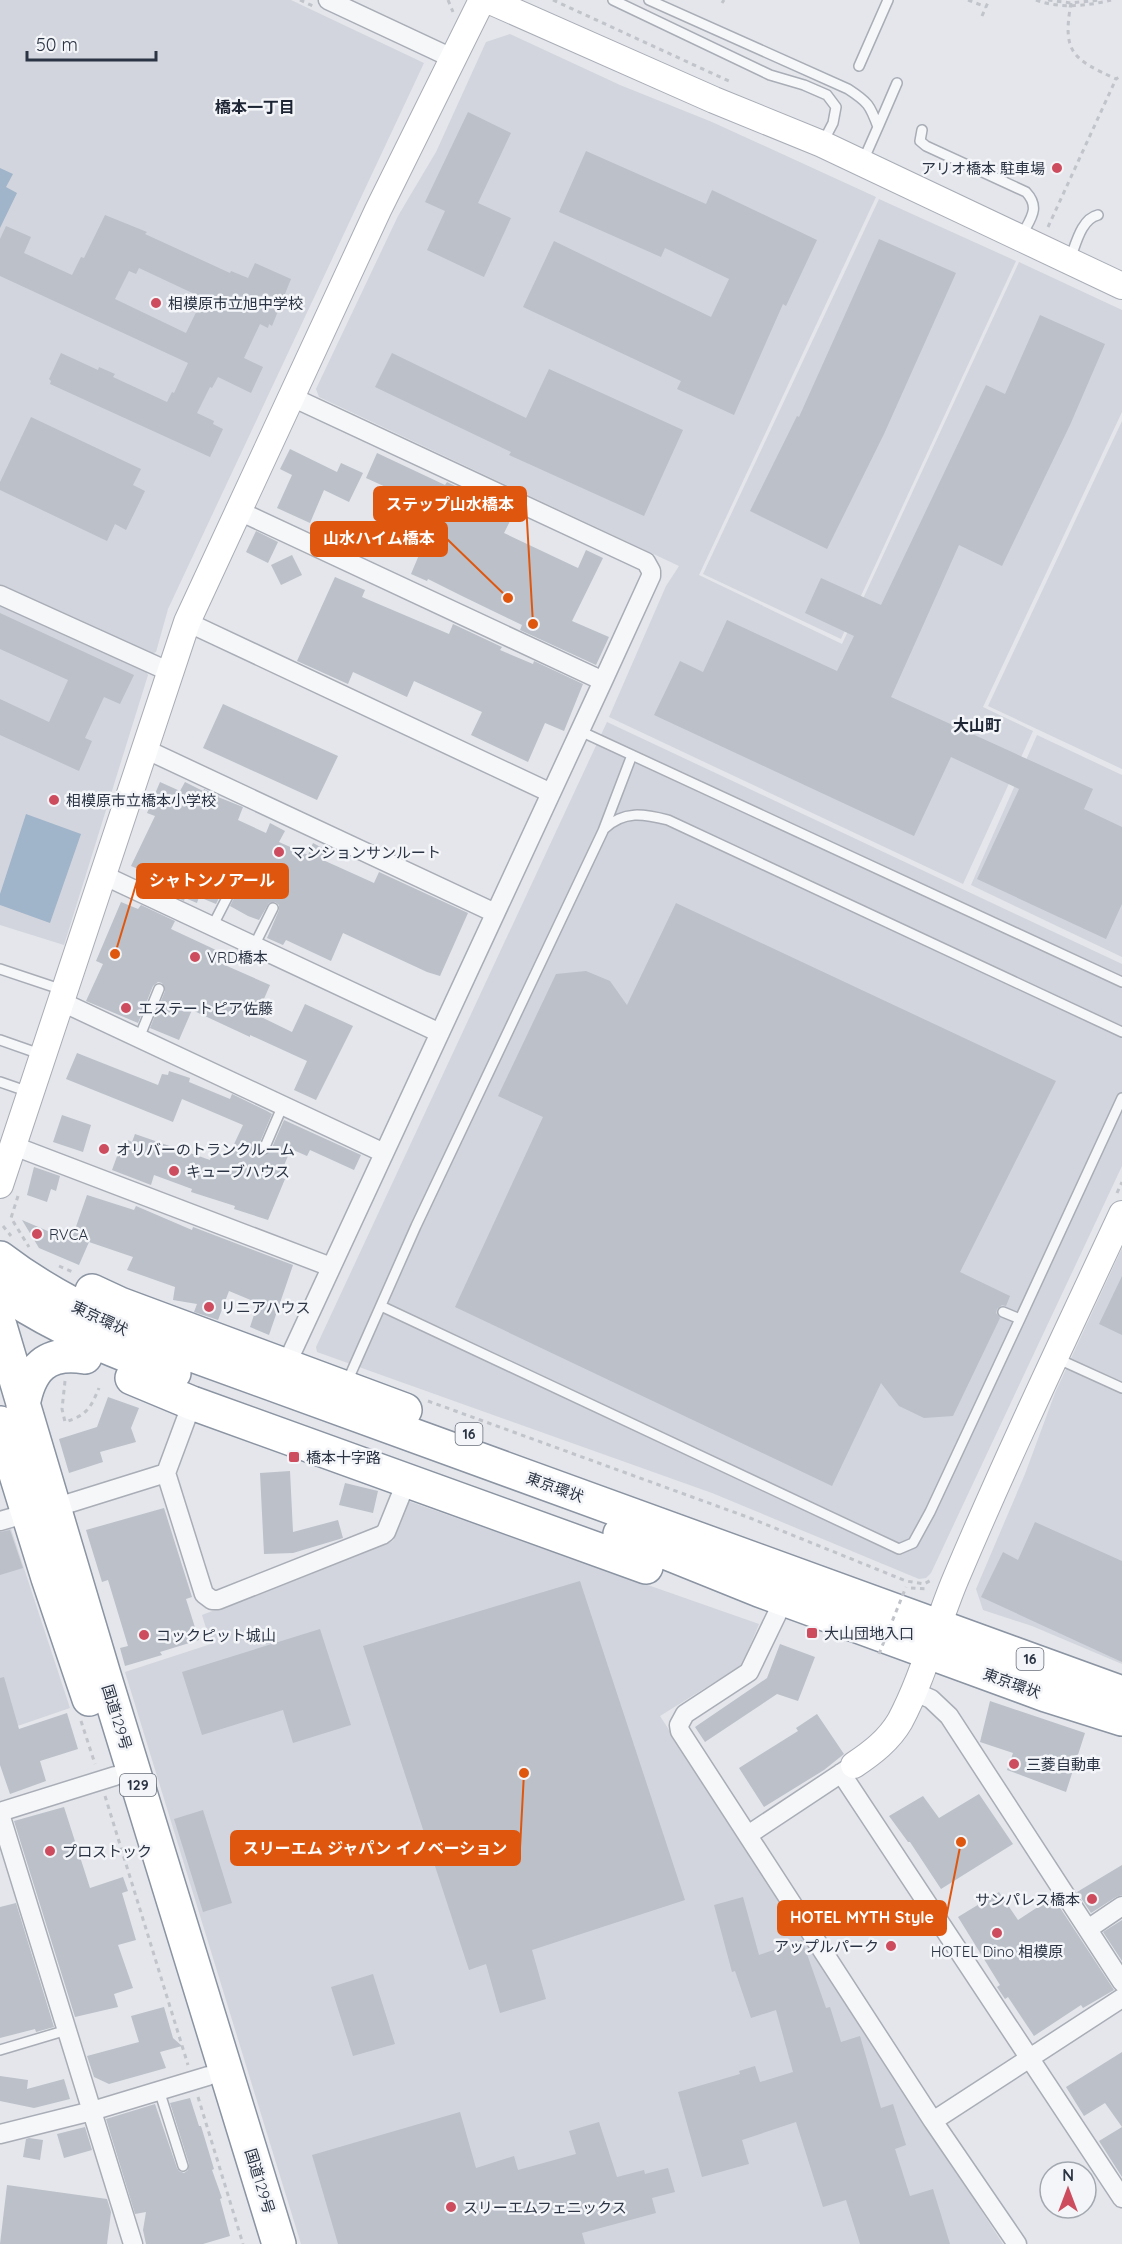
<svg xmlns="http://www.w3.org/2000/svg" width="1122" height="2244" font-family="Quicksand,'Noto Sans JP',sans-serif">
<rect width="100%" height="100%" fill="#e4e6eb"/>
<path fill="#d2d5dd" d="M0,0h291l133,63 -256,546 -12,43 -7,3 -149,-67z
M510,34l110,51 92,37 164,75 -177,378 143,69 177,-382 103,48v102l-139,295 50,24 -70,153 -354,-167 57,-131 13,-20 -360,-169 -3,-8 82,-173 38,-64 50,-110z
M879,199l137,62 -175,378 -138,-65z
M1122,421v348l-134,-63z
M0,601l144,67 4,7 -84,270 -64,-20z
M607,722l515,242v202l-191,407 -5,5 -7,1 -207,-86 -395,-141 -1,-5z
M1037,735l85,40v182l-151,-72z
M1122,1248v416l-90,-38 -49,-16 -7,-21 49,-115 30,-81z
M408,1501l351,123 -17,41 -82,51 343,528h-702l-176,-572 86,-28 -9,-29 191,-74z
M10,1526l60,182 -70,24v-203z"/>
<path fill="#a0b4ca" d="M0,168l13,6 -7,13 11,6 -17,35z
M26,814l55,20 -31,89 -50,-18v-11z"/>
<path fill="#bbc0c9" fill-rule="evenodd" d="M468,112l43,21 -33,70 33,15 -27,59 -57,-27 18,-39 -20,-9z
M586,151l120,53 6,-14 105,50 -31,66 -3,-2 -49,111 -57,-26 4,-8 -158,-74 31,-66 157,76 18,-38 -64,-31 -4,9 -102,-45z
M105,215l42,17 -2,2 85,39 1,-2 17,7 7,-15 36,16 -19,47 -3,-2 -1,4 -8,-4 -16,34 19,9 -12,26 -33,-16 -6,11 -2,-1 -13,26 17,8 -1,3 10,5 -13,28 -160,-73 1,-3 -2,-2 12,-26 37,17 1,-3 16,7 -2,3 54,25 5,-10 2,1 14,-30 -188,-87v-37l6,-13 25,11 -7,16 48,22 9,-18 3,1zM139,268l64,30 -17,35 -71,-34 14,-28 7,3z
M879,239l77,34 -72,161 -57,115 -77,-38 47,-95 2,1z
M1040,315l65,29 -35,81 -68,141 -43,-21 -68,152 202,92 -9,20 38,18v77l-16,35 -129,-60 42,-90 -68,-32 -37,79 -260,-121 26,-54 23,11 24,-52 110,51 17,-35 -49,-23 16,-35 60,27 105,-220 19,9z
M392,353l134,65 23,-49 134,61 -39,86 -135,-61 2,-3 -136,-65z
M31,417l110,52 -8,16 12,6 -19,39 -11,-6 -8,17 -107,-51v-8z
M290,449l47,23 4,-9 22,10 -14,29 -25,-12 -14,33 -33,-15 15,-33 -12,-6z
M377,453l68,32 2,-3 22,11 -1,3 44,21 -8,16 74,35 8,-18 17,8 -31,63 37,16 -13,28 -76,-35 2,-5 -60,-29 -34,-17 -1,2 -16,-7 13,-31 -5,-2 17,-37 -33,-14 -2,4 -35,-16z
M256,531l22,11 -10,21 -22,-11z
M292,555l10,20 -21,10 -10,-20z
M335,577l30,13 -3,7 87,37 4,-10 49,23 -2,3 33,14 1,-3 49,23 -19,47 -19,-8 -17,39 -57,-27 11,-23 -68,-31 -7,16 -54,-25 -5,12 -51,-23z
M0,613l134,62 -14,29 -16,-7 -19,41 7,3 -13,30 -79,-36v-36l49,23 19,-42 -68,-31z
M223,704l115,52 -21,44 -114,-52z
M160,782l20,9 5,-9 18,9 1,-2 15,7 -1,1 25,10 -5,13 28,13 4,-10 15,8 -6,11 29,13 5,-12 15,8 -5,9 51,23 5,-11 89,41 -28,63 -13,-4 -84,-39 -12,28 -45,-21 -3,5 -16,-7 12,-28v-5l-4,-3 -6,1 -10,17 -11,-4 -18,-10 8,-16 -4,-6 -9,2 -9,18 -17,-7 -2,6 -12,-5 -1,3 -30,-14 5,-9 -28,-12 24,-50 -8,-3z
M121,902l17,7 3,-4 34,16 -4,8 45,21 -5,9 59,26 -13,30 35,17 13,-28 48,22 -37,74 -22,-10 13,-29 -57,-26v2l-58,-27 -13,30 -29,-12 15,-37 -3,-8 -4,-1 -5,4 -15,37 -52,-22 17,-37 -7,-3z
M676,903l380,178 -96,191 50,24 -4,10 -4,-1 -5,4 -1,4 4,5 -47,98 -29,2 -25,-12 -18,-23 -49,103 -377,-179 88,-190 -45,-21 58,-122 30,-3 24,10 17,24z
M77,1053l81,32 4,-11 6,1 1,-4 21,7 -1,4 41,17 2,-5 35,17 5,3 -15,35 5,6 8,-3 14,-32 77,35 -7,15 -44,-20 -3,6 -16,-7 -12,28 6,2 -17,41 -34,-11 1,-3 -44,-14 1,-3 -38,-14 -3,10 -39,-15 8,-22h5l3,-8 4,2 3,-8 75,26 3,-9 15,6 15,-32 -61,-26 -9,23 -107,-43z
M62,1115l29,10 -8,27 -30,-10z
M34,1167l26,9 -4,15 -5,-2 -4,13 -20,-7z
M87,1195l47,15 2,-4 56,24 1,-3 100,38 -24,70 -19,-8 8,-24 -29,-12 -11,29 -24,-8 3,-8 -24,-4 2,-13 -48,-17 6,-13 -44,-15 -10,23 -40,-17 -17,-28 49,21z
M1122,1276v59l-23,-11z
M108,1397l31,11 -8,20 5,14 -36,10 3,10 -34,11 -10,-34 38,-12z
M290,1471l3,61 45,-12 5,18 -50,15 -29,1 -4,-81z
M345,1483l33,8 -5,22 -34,-8z
M164,1508l28,89 -6,2 13,41 -39,12 2,3 -37,11 -5,-18 8,-2 -20,-66 -6,2 -16,-52z
M1035,1522l87,39v101l-141,-65 22,-45 15,8z
M10,1530l13,38 -23,7v-43z
M580,1581l105,319 -153,50 14,49 -46,14 -14,-49 -17,6 -106,-324z
M320,1629l31,96 -58,18 -10,-33 -81,25 -20,-63z
M780,1644l35,13 -17,44 -21,-7 -72,48 -10,-15 72,-49z
M4,1677l15,52 48,-16 11,36 -38,12 6,20 -36,13 -10,-29v-87z
M990,1701l95,32 -19,59 -59,-22 6,-17 -33,-11z
M817,1714l27,40 -20,16 -60,37 -25,-39 59,-37 -2,-3z
M979,1794l34,50 -72,45 -31,-47h-2l-19,-26 34,-20 16,22z
M64,1807l26,81 33,-11 5,14 -6,2 14,47 -18,5 15,43 -19,6 4,13 -43,10 -61,-196z
M203,1810l29,93 -29,9 -29,-93z
M1122,1865v30l-6,2 -25,16 -14,-21z
M999,1892l19,28 35,-23 61,93 -31,18 -2,-3 -47,31 -26,-39 -3,2 -8,-12 3,-2 -42,-68z
M743,1897l16,58 43,-15 24,68 4,-1 11,35 19,-6 21,72 12,-4 13,41 -11,4 15,47 23,-7 17,55h-90l-14,-44 -23,7 -27,-85 -54,18 7,24 -47,13 -24,-85 62,-18 -1,-3 16,-5 5,16 33,-10 -17,-62 -25,8 -16,-47 -3,1 -18,-67z
M16,1903l38,124 -18,5 -1,-3 -35,9v-131z
M1122,1920v41l-19,-29z
M373,1974l22,70 -42,12 -22,-69z
M164,2007l9,31 9,8 -22,6 6,16 -57,16 -15,-7 -7,-21 52,-14 -8,-26z
M1122,2052v125l-23,-36 23,-14 -17,-24 -21,13 -18,-29z
M0,2076l28,4 -1,9 37,-10 6,20 -36,9 -34,-7z
M190,2098l9,28h2l13,43 -2,1 10,28 -2,1 10,37 -27,8h-57l-3,-14 3,-18 -11,2 -29,-95 49,-15 22,64 2,3 5,2 4,-3 1,-6 -19,-61z
M460,2112l16,56 38,-12 4,14 58,-16 -7,-23 30,-9 18,55 27,-7 1,4 23,-6 7,24 -23,6 4,15 -74,20 3,11h-247l-26,-89z
M85,2127l7,23 -28,8 -7,-24z
M29,2138l14,2 -3,20 -17,-3 3,-18z
M7,2185l100,14 4,13 -4,32h-107z"/>
<g fill="none" stroke-linecap="round" stroke-linejoin="round">
<defs>
<path id="lane" d="M613,0l157,75 34,10 23,10 9,12 -3,16 -10,19
M649,0l199,89c20,13 22,16 30,38l-15,34
M859,66l29,-66
M878,127l19,-44
M922,130l-2,11 6,5 100,46c15,16 4,27 -4,43
M1070,259c6,-15 11,-40 28,-44
M580,731l542,251
M604,829c20,-19 40,-15 64,-9l454,212
M212,927l19,-37
M254,946l19,-38
M0,969l63,21
M139,1038l20,-49
M0,1040l40,14
M0,1082l29,10
M264,1149l19,-44
M381,1306l518,243 14,-6 17,-31 90,-193 -17,-7
M1020,1319l102,-221
M1056,1358l66,30
M347,1382l69,-156 187,-395 29,-76
M0,2050l67,-20
M159,2090l24,76"/>
<path id="street" d="M328,0l126,59
M237,510l366,171
M0,595l170,77
M187,622l364,171
M145,749l350,164
M103,875l337,158
M62,1002l322,151
M14,1146l317,121
M286,1365l317,-684 48,-105v-5l-5,-9 -354,-165
M166,1473l38,121 8,6h6l164,-65 4,-3 21,-52
M54,1508l112,-35 26,-70
M0,1521l28,-8
M777,1614l-28,58 -64,42 -6,11 1,6 253,390 84,123
M913,1691l18,8 18,17 173,266
M841,1773l281,425
M0,1812l115,-36
M0,1814l133,430
M748,1835l101,-67
M1088,1929l34,-23
M933,2121l189,-123
M0,2134l92,-23 116,-35"/>
<path id="secondary" d="M488,0l226,100 108,44 300,142
M0,1185l187,-563 191,-412 104,-210
M854,1765c18,-12 35,-25 46,-44 24,-45 36,-96 56,-143 52,-123 110,-244 166,-364"/>
<path id="highway" d="M0,1258c47,36 97,60 151,82l971,353
M0,1290c54,37 112,61 174,83
M92,1291l28,13 285,106
M0,1326l104,349 175,569
M132,1378l60,25 454,164
M23,1405c7,-37 23,-54 62,-48
M0,1423l48,155 41,121
M620,1534l139,56 287,105 76,24"/>
</defs>
<use href="#lane" stroke="#a9adb6" stroke-width="12"/>
<use href="#street" stroke="#a9adb6" stroke-width="21"/>
<use href="#secondary" stroke="#a9adb6" stroke-width="28"/>
<use href="#highway" stroke="#8b94a2" stroke-width="36"/>
<path stroke="#c1c4ca" stroke-width="3" stroke-dasharray="4.5 4.5" stroke-linecap="butt" d="M300,0l13,6
M448,0l5,12
M553,0l178,82
M968,0l18,7
M1048,0l23,3 28,-3
M722,3l2,-3
M1071,3c-9,50 2,56 45,76l6,-4
M982,16l7,-16
M1048,227l68,-148
M1117,1193l5,-11
M18,1196l-7,22 18,29
M3,1226l8,10
M59,1266l16,7
M65,1381l-3,28 3,13c22,-7 25,-13 34,-34
M428,1401l322,117 156,63 18,3 9,-5
M911,1588l17,1
M81,1721l14,43
M105,1796l83,269
M198,2097l45,147"/>
<use href="#lane" stroke="#f6f7f9" stroke-width="9"/>
<use href="#street" stroke="#f6f7f9" stroke-width="18"/>
<use href="#secondary" stroke="#fff" stroke-width="26"/>
<use href="#highway" stroke="#fff" stroke-width="33"/>
<path stroke="#c1c4ca" stroke-width="3" stroke-dasharray="4.5 4.5" stroke-linecap="butt" d="M1036,0c23,9 52,6 75,0
M879,1654l27,-67"/>
</g>
<g fill="#cd4c5d" stroke="#f3f5f8" stroke-width="2">
<circle cx="1057" cy="168" r="6"/>
<circle cx="156" cy="303" r="6"/>
<circle cx="54" cy="800" r="6"/>
<circle cx="279" cy="852" r="6"/>
<circle cx="195" cy="957" r="6"/>
<circle cx="126" cy="1008" r="6"/>
<circle cx="104" cy="1149" r="6"/>
<circle cx="174" cy="1171" r="6"/>
<circle cx="37" cy="1234" r="6"/>
<circle cx="209" cy="1307" r="6"/>
<rect x="288" y="1451" width="12" height="12" rx="3"/>
<rect x="806" y="1627" width="12" height="12" rx="3"/>
<circle cx="144" cy="1635" r="6"/>
<circle cx="1014" cy="1764" r="6"/>
<circle cx="50" cy="1851" r="6"/>
<circle cx="1092" cy="1899" r="6"/>
<circle cx="997" cy="1933" r="6"/>
<circle cx="891" cy="1946" r="6"/>
<circle cx="451" cy="2207" r="6"/>
</g>
<g text-anchor="middle" dominant-baseline="central" stroke-width="5" stroke-linejoin="round" paint-order="stroke">
<g fill="#f3f5f8" stroke="#676e7a" stroke-width="1.5">
<rect x="455.5" y="1423" width="27" height="22" rx="4.5"/>
<rect x="1016.5" y="1648" width="27" height="22" rx="4.5"/>
<rect x="120" y="1774" width="36" height="22" rx="4.5"/>
</g>
<g font-size="14" font-weight="bold" fill="#2b3444">
<text x="469" y="1434">16</text>
<text x="1030" y="1659">16</text>
<text x="138" y="1785">129</text>
</g>
<g font-size="15" fill="#2b3444" stroke="#f3f5f8" text-anchor="start">
<text x="1045" y="168" text-anchor="end">アリオ橋本 駐車場</text>
<text x="168" y="303">相模原市立旭中学校</text>
<text x="66" y="800">相模原市立橋本小学校</text>
<text x="291" y="852">マンションサンルート</text>
<text x="207" y="957">VRD橋本</text>
<text x="138" y="1008">エステートピア佐藤</text>
<text x="116" y="1149">オリバーのトランクルーム</text>
<text x="186" y="1171">キューブハウス</text>
<text x="49" y="1234">RVCA</text>
<text x="221" y="1307">リニアハウス</text>
<text x="306" y="1457">橋本十字路</text>
<text x="824" y="1633">大山団地入口</text>
<text x="156" y="1635">コックピット城山</text>
<text x="1026" y="1764">三菱自動車</text>
<text x="62" y="1851">プロストック</text>
<text x="1080" y="1899" text-anchor="end">サンパレス橋本</text>
<text x="879" y="1946" text-anchor="end">アップルパーク</text>
<text x="997" y="1951" text-anchor="middle">HOTEL Dino 相模原</text>
<text x="463" y="2207">スリーエムフェニックス</text>
</g>
<g font-size="15" fill="#2b3444" stroke="#f3f5f8">
<text transform="translate(100 1318) rotate(25)">東京環状</text>
<text transform="translate(555 1487) rotate(20)">東京環状</text>
<text transform="translate(1012 1683) rotate(20)">東京環状</text>
<text transform="translate(117 1717) rotate(73)">国道129号</text>
<text transform="translate(260 2181) rotate(73)">国道129号</text>
</g>
<g font-size="16" font-weight="bold" fill="#1d2534" stroke="#f3f5f8">
<text x="255" y="107">橋本一丁目</text>
<text x="977" y="725">大山町</text>
</g>
</g>
<path fill="none" stroke="#df570f" stroke-width="2" d="M533 624L526 504M508 598L447 539M115 954L137 881M524 1773L520 1848M961 1842L946 1918"/>
<g fill="#df570f" stroke="#f3f5f8" stroke-width="2">
<circle cx="533" cy="624" r="6"/>
<circle cx="508" cy="598" r="6"/>
<circle cx="115" cy="954" r="6"/>
<circle cx="524" cy="1773" r="6"/>
<circle cx="961" cy="1842" r="6"/>
</g>
<g fill="#df570f" stroke="#df570f" stroke-width="2">
<rect x="374" y="487" width="152" height="34" rx="6"/>
<rect x="311" y="522" width="136" height="34" rx="6"/>
<rect x="137" y="864" width="151" height="34" rx="6"/>
<rect x="231" y="1831" width="289" height="34" rx="6"/>
<rect x="778" y="1901" width="168" height="34" rx="6"/>
</g>
<g font-size="16" text-anchor="middle" font-weight="bold" fill="#fff">
<text x="450" y="510">ステップ山水橋本</text>
<text x="379" y="544">山水ハイム橋本</text>
<text x="212" y="886">シャトンノアール</text>
<text x="375" y="1854">スリーエム ジャパン イノベーション</text>
<text x="862" y="1923">HOTEL MYTH Style</text>
</g>
<g transform="translate(1068 2190)"><circle r="28" fill="#f3f5f8" stroke="#a3a8b0" stroke-width="1.5"/>
<path d="M0-4.5L10 22L0 15L-10 22Z" fill="#cd4c5d"/>
<text y="-9" font-size="16" font-weight="bold" text-anchor="middle" fill="#2b3444">N</text>
</g>
<path d="M27 51v9h129v-9" fill="none" stroke="#2b3444" stroke-width="3"/>
<text x="36" y="51" font-size="18" fill="#2b3444" stroke="#f3f5f8" stroke-width="4.5" paint-order="stroke">50 m</text>
</svg>
